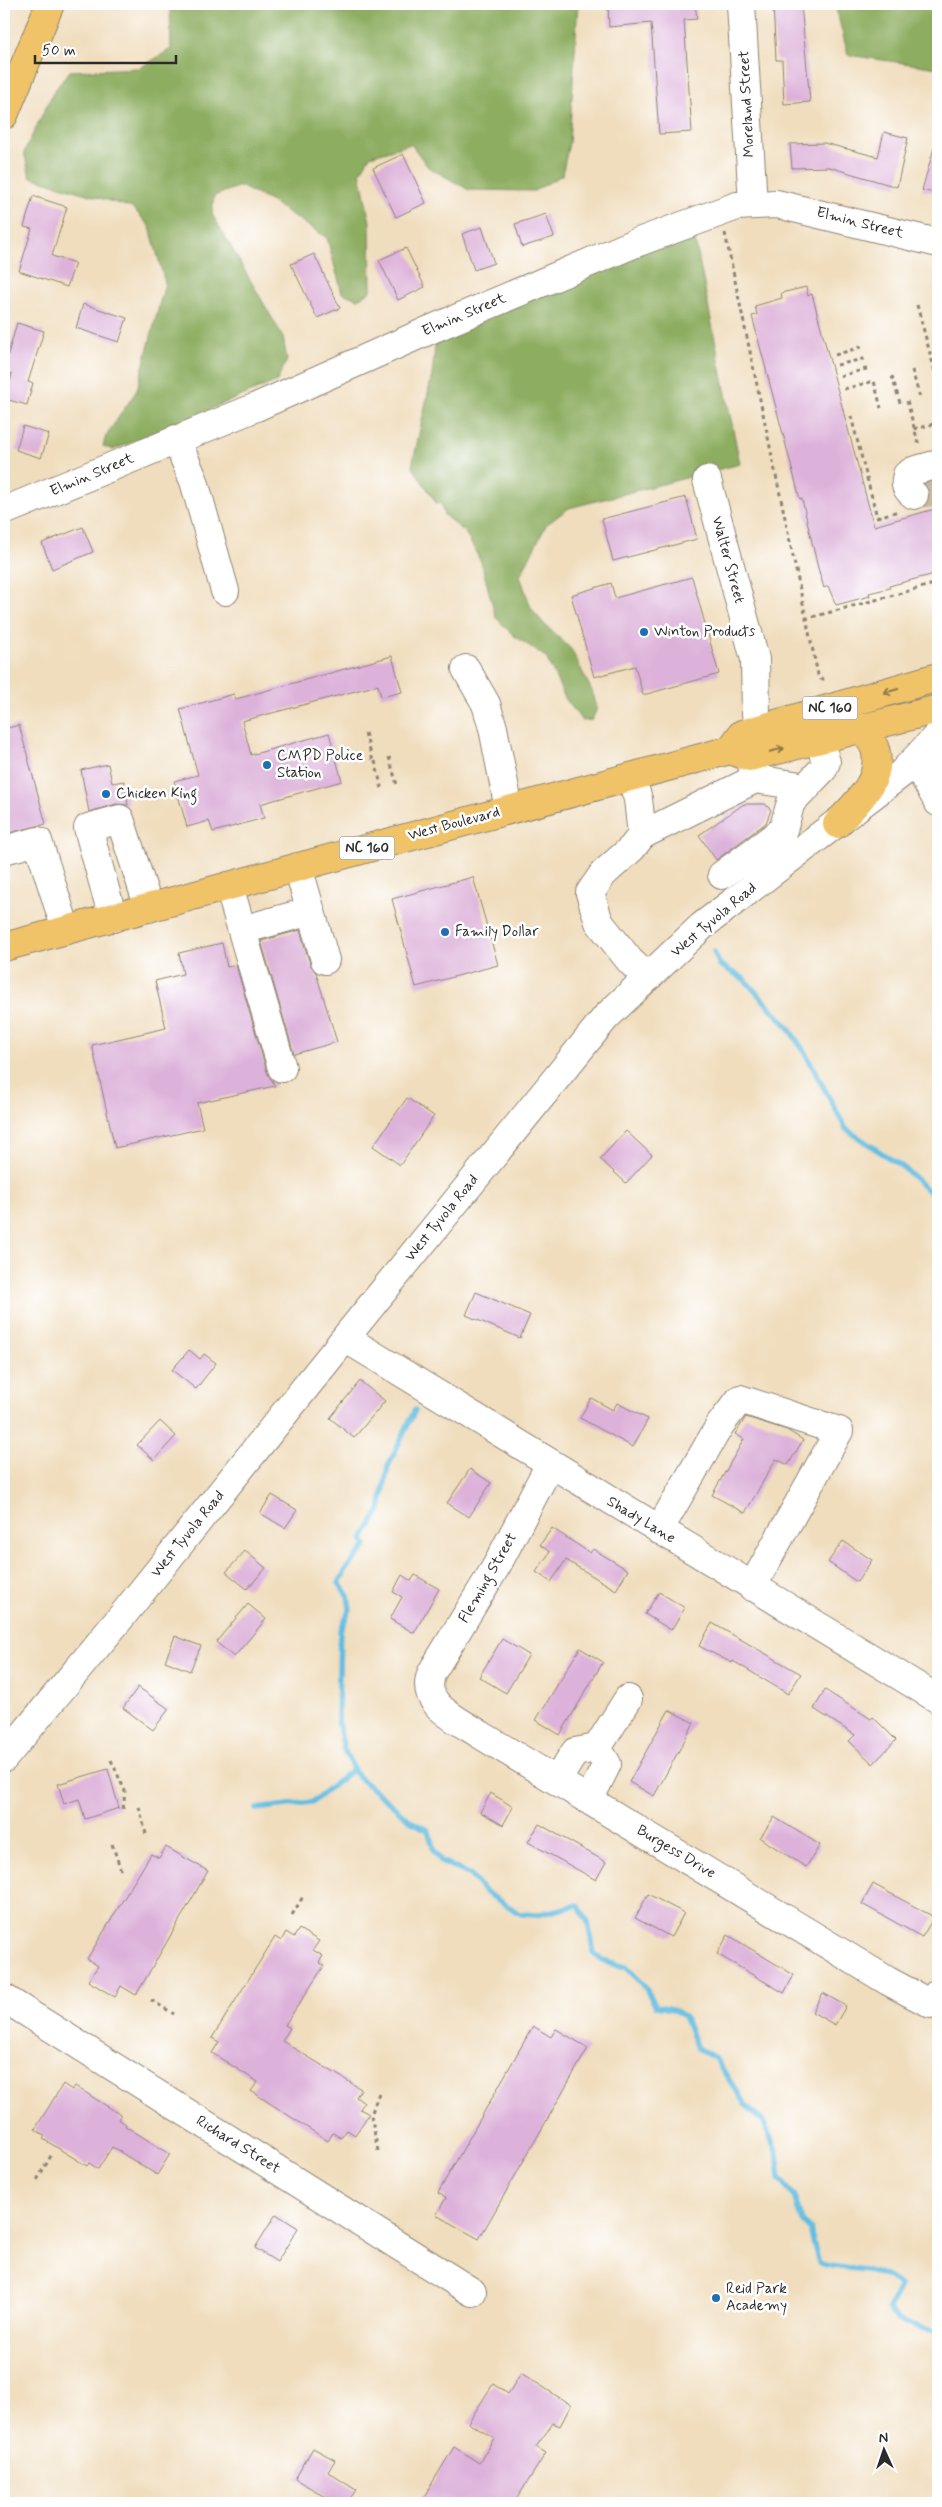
<svg xmlns="http://www.w3.org/2000/svg" width="942" height="2507" font-family="Mynerve,sans-serif">
<rect width="100%" height="100%" fill="#fff"/>
<filter id="ink" filterUnits="userSpaceOnUse"><feTurbulence type="fractalNoise" baseFrequency=".02" numOctaves="2"/><feDisplacementMap in="SourceGraphic" scale="10" xChannelSelector="R" yChannelSelector="G"/><feConvolveMatrix kernelMatrix="1 2 1 2 8 2 1 2 1" color-interpolation-filters="sRGB"/></filter>
<filter id="wash" filterUnits="userSpaceOnUse"><feTurbulence type="fractalNoise" baseFrequency=".0096" numOctaves="4" result="noise"/><feDisplacementMap in="SourceGraphic" scale="20" xChannelSelector="R" yChannelSelector="G"/><feGaussianBlur stdDeviation="1.12" result="paint"/><feColorMatrix in="noise" values="0 0 0 0 0 0 0 0 0 0 0 0 0 0 0 0 0 1.4 0 .05"/><feComposite in="paint" operator="in"/></filter>
<g filter="url(#wash)">
<rect width="100%" height="100%" fill="#f0ddbd"/>
<path fill="#8dad61" stroke="#5c6c46" d="M170,4h408l-9,139 -7,32 -28,16 -65,-1 -41,-23 -17,-23 -41,12 -10,17 10,49 1,69 -13,8 -16,-6 -15,-55 -55,-36 -32,-16 -26,10 -2,18 71,123 4,23 -10,21 -164,69 -10,-4 3,-10 31,-46 28,-107 -15,-56 -17,-19 -103,-31 -6,-25 30,-61 16,-20 70,-3 31,-19z
M835,4h103v64l-90,-13z
M693,230l47,234 -171,44 -23,17 -26,51 11,32 13,16 27,25 22,44 4,15 -5,12 -10,1 -17,-23 -19,-41 -33,-22 -17,-17 -15,-56 -16,-30 -21,-17 -3,-12 -4,1 -25,-38 20,-91 4,-37z"/>
<g fill="none" stroke-linecap="round" stroke-linejoin="round">
<path stroke="#63bde1" stroke-width="5.5" d="M714,952l6,13 24,14 43,47 17,25 42,78 58,39 34,32
M415,1410l-27,56 -8,44 -17,29 3,7 -19,22 -8,15 9,13 2,13 -10,22 -2,89 6,30 13,26 55,46 16,8 6,20 7,11 29,14 15,17 36,22 15,1 42,-10 10,17 6,31 8,8 24,6 17,17 13,22 17,3 11,7 13,32 18,10 30,46 19,19 13,29 3,27 14,17 8,25 8,9 9,33c32,10 52,-1 81,23l-11,22c11,18 29,20 49,23
M256,1809l56,-7 41,-33"/>
</g>
<g id="blocks">
<path fill="#ddb2da" d="M608,4h87l2,15 -13,1 8,112 -33,2 -8,-111 -42,4z
M773,4h28l9,98 -26,2 -2,-44h-6z
M884,132l24,6 -11,49 -68,-20 -37,1 -2,-24 34,-1 54,14z
M934,148h4v46l-16,-4z
M403,154l23,49 -30,14 -23,-49z
M33,196l34,11 -15,49 23,7 -8,24 -48,-16 13,-42 -8,-2z
M546,214l8,23 -32,10 -7,-23z
M482,227l12,36 -20,7 -12,-36z
M406,248l19,39 -27,13 -19,-40z
M314,254l26,54 -23,10 -26,-54z
M806,287l2,9 4,-2 62,232 64,-18v65l-49,13 1,2 -21,5 1,3 -34,9 -8,-19 -4,2 -6,-20 -16,-69h-2l-48,-183 5,-1 -2,-9 27,-8 -1,-5z
M83,304l44,14 -8,24 -43,-14z
M17,323l27,8 -16,51 5,1 -6,22 -22,-6 7,-25 -8,-3v-3z
M23,426l26,8 -8,24 -25,-8z
M686,497l11,42 -84,22 -11,-42z
M83,527l10,25 -41,17 -10,-26z
M692,577l27,97 -76,21 -8,-29 -41,11 -23,-82 40,-12 4,15z
M392,656l10,36 -21,5 -3,-12 -136,36 9,34 78,-22 13,48 -82,23 4,14 -51,14 -4,-11 -22,6 -13,-46 24,-6 -18,-66 54,-15 2,5z
M19,725l27,99 -42,10v-105z
M108,764l4,19 12,-2 4,24 -12,-1 -27,8 -8,-42z
M744,804h21l6,6 -5,13 -50,37 -17,-25z
M473,877l25,88 -82,22 -24,-88z
M300,930l10,34 6,9 21,69 -43,12 -33,-113z
M222,943l5,24 9,-2 31,107 8,14 -78,17 6,25 -88,20 -23,-103 74,-17 -11,-47 28,-7 -4,-21z
M407,1098l27,18 -34,49 -27,-19z
M626,1131l26,24 -26,28 -26,-24z
M476,1292l54,23 -10,23 -54,-23z
M189,1350l11,9 4,-5 12,9 -20,26 -24,-19z
M360,1381l25,20 -31,37 -24,-20z
M591,1398l22,12 4,-7 31,16 -15,28 -53,-29z
M746,1417l41,13 16,10 -15,25 -12,-6 -31,54 -33,-18 32,-56 -9,-5z
M160,1421l16,15 -22,24 -17,-15z
M470,1469l21,14 -22,34 -22,-14z
M272,1495l25,15 -12,18 -25,-15z
M552,1528l38,25 3,-4 35,21 -12,20 -50,-30 -15,22 -15,-10 14,-20 -10,-7z
M843,1541l29,19 -15,22 -29,-20z
M245,1551l21,17 -19,21 -21,-17z
M402,1575l9,6 4,-6 24,14 -25,44 -24,-14 12,-22 -9,-5z
M659,1592l26,16 -14,22 -26,-16z
M248,1604l18,15 -32,38 -18,-15z
M712,1623l89,51 -13,20 -55,-33 -1,2 -33,-17z
M175,1636l26,10 -11,25 -25,-10z
M502,1639l27,16 -23,38 -27,-16z
M580,1648l23,14 -43,73 -24,-15z
M138,1687l31,22 -16,21 -30,-22z
M825,1690l46,29 2,-2 23,23 -23,24 -24,-23 6,-6 -41,-26z
M669,1710l25,13 -40,73 -25,-14z
M108,1769l11,39 -34,11 -6,-20 -15,5 -6,-20z
M491,1793l22,14 -10,18 -23,-13z
M774,1817l46,28 -14,22 -46,-29z
M539,1824l67,38 -10,18 -68,-38z
M166,1847l42,24 -72,124 -15,-9 -6,11 -27,-16 10,-15 -11,-7 64,-105 8,4z
M873,1884l61,33 -12,20 -60,-33z
M648,1894l36,19 -13,24 -36,-19z
M299,1929l20,12 -6,9 10,6 -4,6 5,4 -39,59 5,3 -8,13 79,48 -5,8 8,6 -4,6 9,5 -14,21 -8,-5 -6,8 -8,-5 -5,8 -77,-50 7,-9 -46,-29 7,-11 -7,-4 63,-101 6,4 5,-9 8,5z
M728,1935l66,40 -10,18 -67,-39z
M823,1993l23,13 -11,19 -23,-13z
M533,2026l18,11 5,-8 32,19 -109,191 -43,-24 10,-17 -8,-5z
M63,2084l9,6 3,-4 46,29 -3,4 8,5 -1,2 45,28 -13,21 -45,-28 -14,22 -9,-6 -2,3 -44,-27 2,-3 -10,-7z
M276,2214l22,14 -21,34 -22,-14z
M521,2373l50,32 -11,21 -7,-3 -17,24 10,6 -32,50h-94l34,-56 25,16 15,-25 -26,-15 25,-39 15,10z
M313,2448l22,12 -7,12 28,18 -9,13h-23l4,-5 -33,-19z"/>
</g>
</g>
<g filter="url(#ink)">
<use href="#blocks" fill-opacity="0" stroke="#8e8474" stroke-width="1"/>
<g fill="none" stroke-linecap="round" stroke-linejoin="round">
<path stroke="#c9b9a0" stroke-width="28" stroke-dasharray="28 14" stroke-linecap="butt" d="M914,495l24,-4"/>
<defs>
<path id="minor" d="M741,4l12,200
M176,439l18,42 31,110
M707,480l48,179 1,55 4,14
M914,495c-8,-6 -10,-10 -7,-20l6,-4 25,-7
M4,511l250,-103 178,-79 201,-85 104,-38 40,-2 161,39
M466,669l20,35 7,24 16,81
M751,761l4,18 52,8
M915,761l23,41
M631,777l7,22 4,36 113,-56
M642,835l-10,13 -29,26 -13,19 9,29 31,39 18,17
M4,850l34,-9 28,89
M298,867l27,93
M722,875l61,-45 8,-28 32,-33 3,-7 -7,-23
M229,886l53,182
M113,918l-25,-90 32,-9 29,89
M242,930l69,-19
M345,1338l593,361
M550,1464l-53,101 -65,107c-14,33 27,48 49,63l407,246 43,23 7,-11
M659,1530l61,-105 20,-26 99,32 -87,156
M597,1748l31,-49
M4,1758l118,-142 223,-278 261,-321 96,-91 200,-153 36,-38
M557,1780l18,-28 22,-4 10,16 -18,36
M4,1998l468,294"/>
<path id="major" d="M4,115l46,-111
M730,750l12,-16 196,-57
M837,824c18,-20 44,-41 39,-71 -1,-9 -9,-17 -13,-24
M4,947l726,-197 20,7 188,-48"/>
</defs>
<use href="#minor" stroke="#8e8474" stroke-width="30"/>
<use href="#major" stroke="#8e8474" stroke-width="30"/>
<path stroke="#8e8474" stroke-width="3" stroke-dasharray="4 4" stroke-linecap="butt" d="M725,233l93,442 3,4h7
M917,305l21,78
M835,355l29,-9
M837,365l30,-7
M912,370l8,28
M840,376l30,-8
M892,376l8,27
M844,389l30,-8 7,27
M907,401l12,45
M851,416l26,101 22,-6
M914,429l24,-6
M805,619l133,-36
M365,733l8,28
M389,757l8,28
M375,761l7,28
M111,1760l14,31 -2,20
M139,1807l7,27
M112,1844l9,26
M292,1915l12,-20
M151,2000l23,14
M378,2151l-7,-36 8,-22
M37,2180l15,-26"/>
<use href="#minor" stroke="#fff" stroke-width="28"/>
<use href="#major" stroke="#f0c369" stroke-width="28"/>
</g>
<defs><path id="oneway-shaft" d="M-6 0H5M1.5-3L5.5 0L1.5 3" fill="none" stroke-width="1.6" stroke-linecap="round" stroke-linejoin="round" transform="scale(1.25)"/></defs>
<g stroke="#8e774a">
<use href="#oneway-shaft" transform="translate(891 691) rotate(164)"/>
<use href="#oneway-shaft" transform="translate(777 750) rotate(-14)"/>
</g>
</g>
<g fill="#1f6fb2" stroke="#fff" stroke-width="2">
<circle cx="644" cy="632" r="5"/>
<circle cx="267" cy="765" r="5"/>
<circle cx="106" cy="794" r="5"/>
<circle cx="445" cy="932" r="5"/>
<circle cx="716" cy="2298" r="5"/>
</g>
<g text-anchor="middle" dominant-baseline="central" stroke-width="5" stroke-linejoin="round" paint-order="stroke">
<g fill="#fff" stroke="#6b6b6b" stroke-width="1">
<rect x="802.5" y="696.5" width="55" height="23" rx="4"/>
<rect x="339.5" y="836.5" width="55" height="23" rx="4"/>
</g>
<g font-size="14" font-weight="bold" fill="#2b2b2b">
<text x="830" y="708">NC 160</text>
<text x="367" y="848">NC 160</text>
</g>
<g font-size="15" fill="#2b2b2b" stroke="#fff">
<text transform="translate(747 104) rotate(-93)">Moreland Street</text>
<text transform="translate(860 223) rotate(14)">Elmin Street</text>
<text transform="translate(464 315) rotate(-23)">Elmin Street</text>
<text transform="translate(92 475) rotate(-23)">Elmin Street</text>
<text transform="translate(728 560) rotate(75)">Walter Street</text>
<text transform="translate(454 824) rotate(-15)">West Boulevard</text>
<text transform="translate(714 920) rotate(-40)">West Tyvola Road</text>
<text transform="translate(442 1218) rotate(-51)">West Tyvola Road</text>
<text transform="translate(641 1520) rotate(31)">Shady Lane</text>
<text transform="translate(188 1534) rotate(-51)">West Tyvola Road</text>
<text transform="translate(488 1578) rotate(-60)">Fleming Street</text>
<text transform="translate(676 1852) rotate(31)">Burgess Drive</text>
<text transform="translate(238 2145) rotate(32)">Richard Street</text>
</g>
<g font-size="15" fill="#2b2b2b" stroke="#fff" text-anchor="start">
<text x="654" y="632">Winton Products</text>
<text x="277" y="756">CMPD Police<tspan x="277" dy="17">Station</tspan></text>
<text x="116" y="794">Chicken King</text>
<text x="455" y="932">Family Dollar</text>
<text x="726" y="2289">Reid Park<tspan x="726" dy="17">Academy</tspan></text>
</g>
</g>
<rect width="942" height="2507" fill="none" stroke="#fff" stroke-width="20"/>
<g transform="translate(884 2450) rotate(357)" stroke="#ffffff" stroke-width="4" paint-order="stroke">
<path d="M0-4L9 19L0 12L-9 19Z" fill="#2b2b2b"/>
<text y="-8" font-size="14" font-weight="bold" text-anchor="middle" fill="#2b2b2b">N</text>
</g>
<path d="M35 55v8h141v-8" fill="none" stroke="#2b2b2b" stroke-width="2.5"/>
<text x="42" y="55" font-size="15" fill="#2b2b2b" stroke="#ffffff" stroke-width="4" paint-order="stroke">50 m</text>
</svg>
